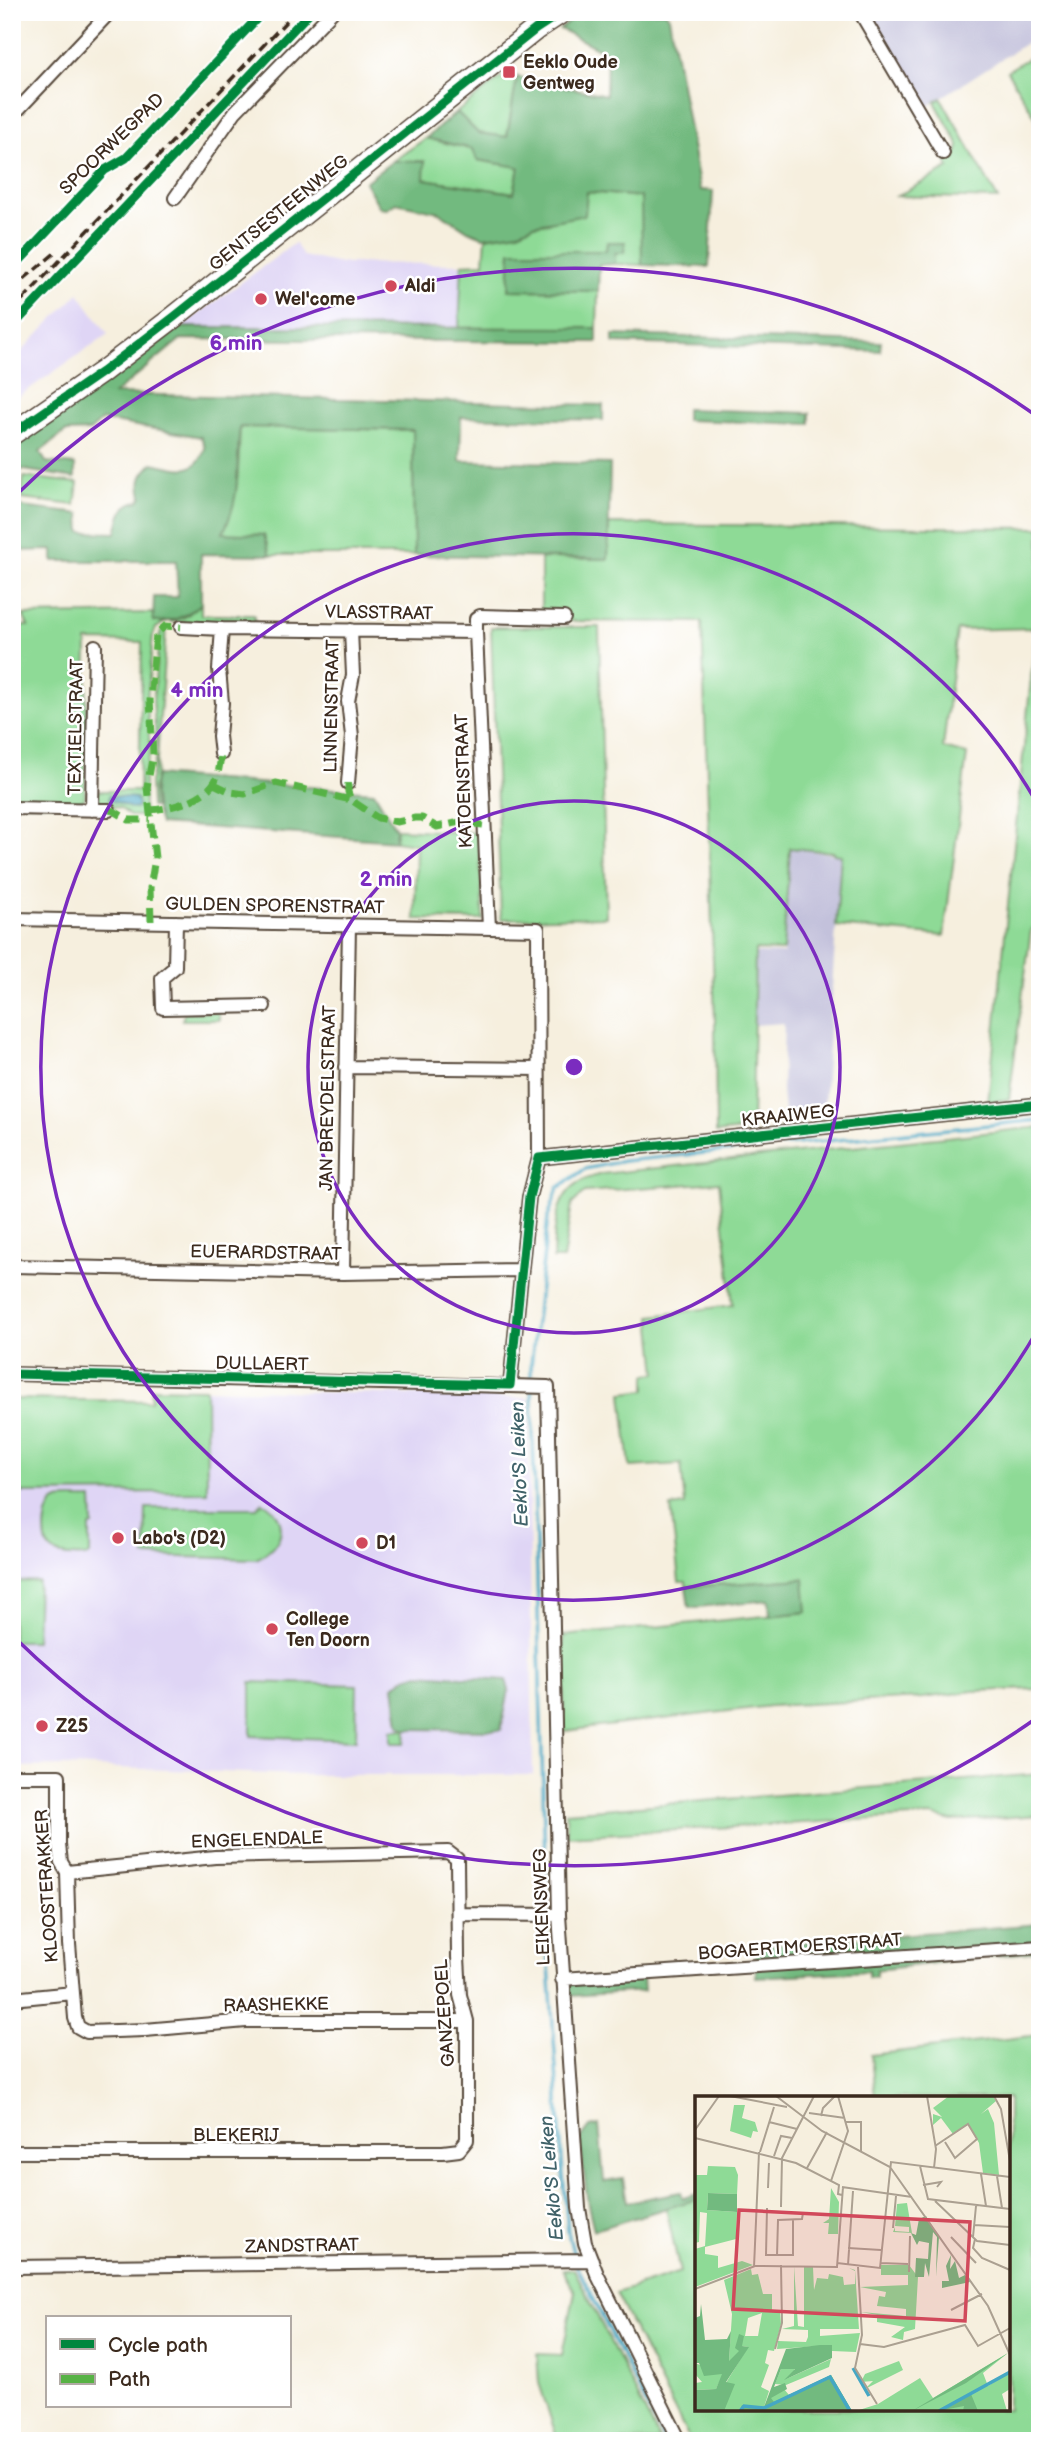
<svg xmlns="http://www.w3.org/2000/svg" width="1052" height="2453" font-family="'Balsamiq Sans',sans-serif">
<rect width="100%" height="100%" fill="#fff"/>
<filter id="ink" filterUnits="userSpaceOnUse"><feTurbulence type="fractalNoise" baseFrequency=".0143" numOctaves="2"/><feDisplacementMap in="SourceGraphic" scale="14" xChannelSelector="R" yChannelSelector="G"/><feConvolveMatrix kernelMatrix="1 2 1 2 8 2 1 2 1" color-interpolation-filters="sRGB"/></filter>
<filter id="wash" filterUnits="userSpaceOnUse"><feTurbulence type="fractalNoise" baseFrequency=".00686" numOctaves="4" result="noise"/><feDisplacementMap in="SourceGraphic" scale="28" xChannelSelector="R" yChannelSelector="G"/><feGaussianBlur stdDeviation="1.57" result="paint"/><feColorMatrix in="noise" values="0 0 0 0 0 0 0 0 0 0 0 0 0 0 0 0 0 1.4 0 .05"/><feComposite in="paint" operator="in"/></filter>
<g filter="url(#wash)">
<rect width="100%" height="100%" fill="#f6efde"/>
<path fill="#dfd5f5" d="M295,243l8,13 33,7 126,1 -3,64 -278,-1z
M79,293l29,41 -96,67v-40z
M206,1389l322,9 5,377h-231l-237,-9 -53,1v-274l194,-1z"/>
<path fill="#c3c1db" d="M869,12h171v22l-115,74z
M790,848l51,7 -17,251 -11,-1 -12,16 -16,2 -3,-33 2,-67 -31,2 2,-72 28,1z"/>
<path fill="#8eda96" stroke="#64825a" stroke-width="2" d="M1040,51v74l-33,-54z
M509,71l8,6 -10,60 -29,-4 -21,-21z
M941,98l57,101 -101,-3 52,-28 -3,-8c9,-4 12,-6 13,-15l-24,-43z
M426,138l48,12 3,10 42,7 -5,26 -90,-14 -31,-18z
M587,192l55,5v68l-27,-1v-11l-8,-2h-96l-2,39 89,1 -1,37h-138l3,-64 22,-1 2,-26 32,-5 15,-7 16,-2z
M240,427l173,3 1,125h-144l-6,-20 -42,-1c18,-37 16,-67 18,-107z
M24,477l54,6 -3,22 -54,-6z
M609,524l431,4v401h-9l-22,170 -21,3 48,-474 -79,2 -14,118 24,6 -23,182 -108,-10 5,-71 -7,-1 -1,-2 -43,-4 -7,103 -28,-1 -3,179 -36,4 -1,-111 -13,-400 -161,-1v-63l67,1z
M201,604v11h53l1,9 -86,-2 16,-5z
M153,613v9h13l-10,6 -3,7 -6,65 3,53 -6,24v39h-14l-10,-8 -20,-4 -4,-13h43l3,-149 -55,-1 -2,156 -6,8 -67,-2v-177h16l-5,-11z
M491,627h108l7,290 -105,2z
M166,628l-10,147 -3,13 1,19h-3l-1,-25 7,-29 -4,-52 6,-63 2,-7z
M396,829l83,4 4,87 -68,-1 1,-75 -21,-3z
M185,1012h34v8h-37z
M1040,1127v562l-67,2 -50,7 -152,8 -207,25 -1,-95 244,-24 -4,-33 -117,8v-5h-7l-8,-75 14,-2 -4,-41 -51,3 -8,-74 24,-3v-15l11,-2 -6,-57 82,-11 -14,-123 -134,10 -13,12 -9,55h-10c1,-26 1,-63 27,-77 6,-4 14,-5 21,-8z
M152,1388l54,1 1,103 -195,1v-94l139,2z
M92,1499l1,26 -3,1v28c-6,4 -13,2 -21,2 -7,-1 -15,-1 -20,-8 -7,-10 -5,-44 10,-48 10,-2 23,0 33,-1z
M263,1502c29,17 20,45 -7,57l-111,-3 1,-48h111z
M38,1581l-2,60h-24v-59z
M251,1682l106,3 -1,55 -105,-4z
M406,1729l-1,14h-14v-13z
M1040,1774v41l-88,6 -21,-5 -364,20 -1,-24z
M1040,2035v406h-350l-74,-148 64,-21 -14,-64 31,-9v210h311v-311h-133l-4,-43z
M574,2269l86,172h-102l-19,-58 -2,-29 25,1 13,-63 -12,-22z"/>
<path fill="#72ba7f" stroke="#56724e" stroke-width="2" fill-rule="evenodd" d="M581,12h84l4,5 31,173 13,1 -4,76 -67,-2 -1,-68 -54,-5 -2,23 -52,10 -15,7 -35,5 -15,-6 -29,-19 -43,-9 -9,6 -7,-1 -15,-26 28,-21h32l-1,18 90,14 5,-26 -42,-7 -4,-11 -47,-11 31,-26 21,21 29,4 10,-60 89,18 1,-42 -47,-24z
M607,242h18l-1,11h-9v11l-16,1 -1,26 -89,-1 2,-39h95z
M181,327l416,1v14l-416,-3 -67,55 489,11v15l-142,-3 -1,44 150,3 -2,95 -194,-4 -1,-125 -173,-3c-5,42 3,65 -17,106l41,2 6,20 -69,-1v50c-16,13 -27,18 -48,18l1,-25h24l-2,-36h-123v-11l-41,1v-107zM102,420l99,17 4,11c-10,31 -30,19 -52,15 -12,11 -15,17 -11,33l-3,5c-18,3 -19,16 -23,32l-35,-1 -1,-18 -67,-8 5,-37 57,9v-13l-29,-3 -6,-10 25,-20 25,-1z
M613,335l268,7 -1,9 -267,-8z
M686,409l124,4v11l-124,-4z
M156,775l218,17 22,37 -1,12 -235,-17c-6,-18 -8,-31 -4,-49z
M804,1579l3,33 -37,4 -1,-16 -80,8 -3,-21z
M418,1674l88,6 3,10 -8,40 -95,-1 -7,-4 -5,-39 11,-8z
M1040,1924v32l-2,-5 -162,19v6l-8,1v-6l-112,6 -1,-31z
M643,1978l1,13 -74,5v-14z
M599,2125l5,57 19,-3 4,23 54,-10 2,6 14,-4v5l-103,31 -6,-25 -7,-56v-10l9,-12z"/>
<path fill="#45a7c4" stroke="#406871" stroke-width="2" d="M109,796l27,2 2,7 -2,4c-9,0 -17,-8 -27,-9z"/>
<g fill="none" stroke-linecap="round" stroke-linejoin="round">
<path stroke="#45a7c4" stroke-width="3.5" d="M546,1896l-15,-531 17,-148 10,-29 27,-19 39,-8 416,-41
M547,1935l16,239 5,58 6,25
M576,2264l89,177"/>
</g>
</g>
<g filter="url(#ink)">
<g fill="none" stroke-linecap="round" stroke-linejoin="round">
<defs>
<path id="street" d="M860,12l83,141
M12,116l98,-104
M175,198l60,-86 97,-100
M181,627l41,2 254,3v-13l4,-3 84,2
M476,632l13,296
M221,754l-2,-18 3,-33 -3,-34 3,-40
M348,783l4,-47 -4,-35 5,-26 -2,-45
M12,808l97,2
M92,810l3,-164
M12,919l526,10 1,229 -10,39 -19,188
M176,922l-1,45 -13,11 1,30 101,-2
M346,1067l192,2
M539,1158l501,-54
M12,1266l331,7 177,-3
M343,1273l6,-348
M12,1374l536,13 11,528 20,293 6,35 12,31 83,167
M12,1776h47v69l2,17 6,10 2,72 6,74 3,9 9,5 58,-2 101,-9h221
M458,1914l101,1
M562,1979l478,-32
M12,1999l61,-6
M12,2152h431l16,-2 8,-10v-119l-7,-26 -2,-38 -1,-98 -9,-7 -233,5 -148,15
M12,2267l580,-7"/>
<path id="primary" d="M12,434l90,-62 72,-55 362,-288 26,-17"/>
</defs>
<use href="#street" stroke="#57483b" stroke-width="16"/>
<use href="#primary" stroke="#57483b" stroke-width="24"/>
<use href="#street" stroke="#fff" stroke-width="12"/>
<use href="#primary" stroke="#fff" stroke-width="21"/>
<path stroke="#3b2a1e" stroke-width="3.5" stroke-dasharray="10 5" stroke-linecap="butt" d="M12,289l43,-36
M12,311l283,-299"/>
<path stroke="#57b245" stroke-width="7" stroke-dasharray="14 7" stroke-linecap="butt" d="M348,783v9l3,8 27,18 19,4 18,-4h7l15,9 23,-5 23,3
M214,784l17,8 14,2 31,-11 75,17
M109,810l5,1 15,9h21
M150,810c20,-1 54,-10 65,-29 4,-8 5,-18 6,-27
M151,921l-1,-33 5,-30 -8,-71 6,-33 -3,-54 6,-66 9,-8 16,1"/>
<defs>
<path id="cycleway" d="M12,269l93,-99 21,-12 137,-146
M12,327l298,-315
M12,434l90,-62 72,-55 362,-288 26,-17
M12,1374l498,11 19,-188 10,-39 501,-54"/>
</defs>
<use href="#cycleway" stroke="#fff" stroke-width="13"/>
<use href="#cycleway" stroke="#00873e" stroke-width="9"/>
</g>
</g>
<g fill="none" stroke="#7b2cbf" stroke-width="3.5">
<circle cx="574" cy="1067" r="266"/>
<path d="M1038 1329A533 533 0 1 1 1038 805"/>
<path d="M1038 1717A799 799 0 0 1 14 1637M14 497A799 799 0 0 1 1038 417"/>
</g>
<g fill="#d1495b" stroke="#fff" stroke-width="2.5">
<rect x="502" y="65" width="14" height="14" rx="3.5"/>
<circle cx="391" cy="286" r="7"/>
<circle cx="261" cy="299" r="7"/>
<circle cx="118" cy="1538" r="7"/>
<circle cx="362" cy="1543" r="7"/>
<circle cx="272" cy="1629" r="7"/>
<circle cx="42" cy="1726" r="7"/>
</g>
<g text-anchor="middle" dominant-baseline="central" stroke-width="5" stroke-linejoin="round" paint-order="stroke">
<g font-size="18" font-weight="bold" fill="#3b2a1e" stroke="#fff" text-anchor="start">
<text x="523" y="62">Eeklo Oude<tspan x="523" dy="21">Gentweg</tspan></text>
<text x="405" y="286">Aldi</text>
<text x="275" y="299">Wel'come</text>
<text x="132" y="1538">Labo's (D2)</text>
<text x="376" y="1543">D1</text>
<text x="286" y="1619">College<tspan x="286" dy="21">Ten Doorn</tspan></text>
<text x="56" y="1726">Z25</text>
</g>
<g font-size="18" fill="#3b2a1e" stroke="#fff">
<text transform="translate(112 144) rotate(-44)">SPOORWEGPAD</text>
<text transform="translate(279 213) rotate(-39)">GENTSESTEENWEG</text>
<text transform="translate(379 613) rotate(1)">VLASSTRAAT</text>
<text transform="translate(332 706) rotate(-89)">LINNENSTRAAT</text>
<text transform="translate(76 727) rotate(-89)">TEXTIELSTRAAT</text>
<text transform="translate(464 781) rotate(-92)">KATOENSTRAAT</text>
<text transform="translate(275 906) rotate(1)">GULDEN SPORENSTRAAT</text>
<text transform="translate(328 1098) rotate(-89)">JAN BREYDELSTRAAT</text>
<text transform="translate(788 1116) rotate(-6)">KRAAIWEG</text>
<text transform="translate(266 1253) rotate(1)">EUERARDSTRAAT</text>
<text transform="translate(262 1364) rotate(1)">DULLAERT</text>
<text transform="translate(257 1840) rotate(-2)">ENGELENDALE</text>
<text transform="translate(47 1886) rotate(-94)">KLOOSTERAKKER</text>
<text transform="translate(542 1907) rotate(-92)">LEIKENSWEG</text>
<text transform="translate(800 1947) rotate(-4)">BOGAERTMOERSTRAAT</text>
<text transform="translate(276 2005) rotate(-1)">RAASHEKKE</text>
<text transform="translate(445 2013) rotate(-94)">GANZEPOEL</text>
<text x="236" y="2135">BLEKERIJ</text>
<text transform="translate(302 2246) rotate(-1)">ZANDSTRAAT</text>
</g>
<g font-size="19" font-style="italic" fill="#406269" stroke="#fff">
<text transform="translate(520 1464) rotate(-92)">Eeklo'S Leiken</text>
<text transform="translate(552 2178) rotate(-95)">Eeklo'S Leiken</text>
</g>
</g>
<g transform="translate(695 2096)">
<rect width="315" height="315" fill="#f6efde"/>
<path d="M254,0h44l3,5 -15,13 7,-5 6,14 5,52 -16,-2 -4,-30 -11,-19 -15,10 -12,-16 -8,7v-11l9,3 -9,-9zM39,9h11l-3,13 13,4 3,10 -5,-1 -2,7 -21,-7zM13,70l27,1 3,8 -1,19 -29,-1 -1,17 30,2 -1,27 -31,8v7l13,2v12l24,-7 11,4 -58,22v-38l10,-3 2,-33 -7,-1 -1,30 -4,1v-56l1,-12h11zM136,92l8,14 -1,32h-10l1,-11h-6l6,-4zM212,107l5,30 -19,-1 2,-5v4l14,1v-5l-14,-1 2,-22zM186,169h28l9,12 -3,52 -11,3 -1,8 -12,-3 14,-10 -28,-5v-7l-16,-3 45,4v-7l-29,-3 2,-10 6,1 1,-5 -26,-5 48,-2v-10h-27zM99,170l4,60 6,1v-60h9l1,23 3,-12 11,1 1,-5 14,3 1,8 11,-1v-13l-6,-3 6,2 4,59h-39v7l40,-3 -4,19 -24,-1v-6l-55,4 1,-8 28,1 2,-5v-7l-26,-1 12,-3zM56,173l1,6 6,-1 5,20h9v18l8,-1 1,13 -7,27 -6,-1 -3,13 4,2 -8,22 8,4 -5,16 7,-13 13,-5 5,6 42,-20 21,36h-157l26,-20 27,-44 -6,-1 -7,14 -6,1 3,-47 -8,-34zM67,217l-4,23h-13l3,-18zM313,257l-25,20 5,13 22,-14v17l-8,5 5,17h-151l22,-7 42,-26 13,20zM136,263l-2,8 -43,18 -11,-1 6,-15 13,-3 1,8 -9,5zM204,265l4,9 -38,19 8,-8 -12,1 4,-8zM0,267l28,11 -7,15 -21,1v-7l7,-1 -7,-8z" fill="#8eda96" fill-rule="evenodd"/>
<path d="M13,97l29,1v18l-30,-2zM231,120l13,21 -3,40 1,-40 -4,-5 -4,45 -4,-14 -1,14h-9l1,-19 12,1 1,-16 -10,-2 -2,4 -6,-12 5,2 3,-16zM256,159l-1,14 5,-8 4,17 6,-3 5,7 -28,6v-7h7l-3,-15zM6,208l4,36 22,-1 4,-8 -2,30 10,-10 -4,-3 4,-14 5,2 -2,10 7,1 -23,35 9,2 -11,27h-29v-21l21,-1 6,-15 -18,2 -5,-13h-4v-45l5,-2zM125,249h12v13l-48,22 11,-11h-14l-7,18 11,-4 2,6 -16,9 3,4 57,-27 21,36h-113l3,-6 22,2 22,-58zM313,257l-42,30 -54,28zM276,298l7,17h-15l1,-5 -26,5z" fill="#72ba7f"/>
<path fill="none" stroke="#45a7c4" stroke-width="3.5" d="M158,272l16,28M45,315l4,-5 20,2 66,-31 20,34M244,315l71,-39"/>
<path fill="none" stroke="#aba091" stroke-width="2" d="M35,0l57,11M81,0l46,35 68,36 98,139 22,49M232,0l9,53 -2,19M299,0l7,13 9,52M114,17l36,5M126,20l2,-8 12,-12M74,26l28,7M150,26h16v29M0,34l24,-34M0,42l101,25 43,22 -1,9 4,1M240,50l33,-22 9,15 -22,19 -10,-16M65,56l14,-45M79,60l7,-20 11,2M225,70l8,33 82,10M112,72l20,-36M286,78l5,32M302,80l5,32M136,85l17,-50 -10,-35M228,89l18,-3 -4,5M147,91l70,10M73,92l1,-25M240,105l42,40 33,4M86,111l1,-49 32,-62M72,112l-1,47h27v-36M279,129l36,2M198,132l3,-32M256,141l25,26M278,141l3,-31M280,143l-2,9 9,10 28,12M153,152l33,2M82,160l1,-36 24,-1 1,-6M142,167l43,5 11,-106 119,15M185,167l28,1M153,169l5,-74M59,171l5,-115M163,171l4,68 -7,33 22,36M214,176l1,-36M0,193l60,-23 82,1 6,-80M256,214l31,-16M165,248l24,3 81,-22 13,21 32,-18M80,253l7,-26 -1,-58"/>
<path fill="#d1495b" fill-opacity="0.15" stroke="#d1495b" stroke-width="3.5" d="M44,114l231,12 -5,99 -232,-12z"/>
<rect width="315" height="315" fill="none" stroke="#3b2a1e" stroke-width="3.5"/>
</g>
<circle cx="574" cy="1067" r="10" fill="#7b2cbf" stroke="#fff" stroke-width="3.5"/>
<g font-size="21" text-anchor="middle" font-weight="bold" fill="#7b2cbf" stroke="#fff" stroke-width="5" stroke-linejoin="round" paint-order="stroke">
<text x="236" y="350">6 min</text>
<text x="197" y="697">4 min</text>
<text x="386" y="886">2 min</text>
</g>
<rect width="1052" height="2453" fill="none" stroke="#fff" stroke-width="42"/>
<rect x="46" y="2316" width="245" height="91" fill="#ffffff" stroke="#b1aaa5" stroke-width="2"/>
<rect x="60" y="2339" width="35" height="10" fill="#00873e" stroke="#b1aaa5" stroke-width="2"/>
<text x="108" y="2352" font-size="21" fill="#3b2a1e">Cycle path</text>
<rect x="60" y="2374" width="35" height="10" fill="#57b245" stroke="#b1aaa5" stroke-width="2"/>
<text x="108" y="2386" font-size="21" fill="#3b2a1e">Path</text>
</svg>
